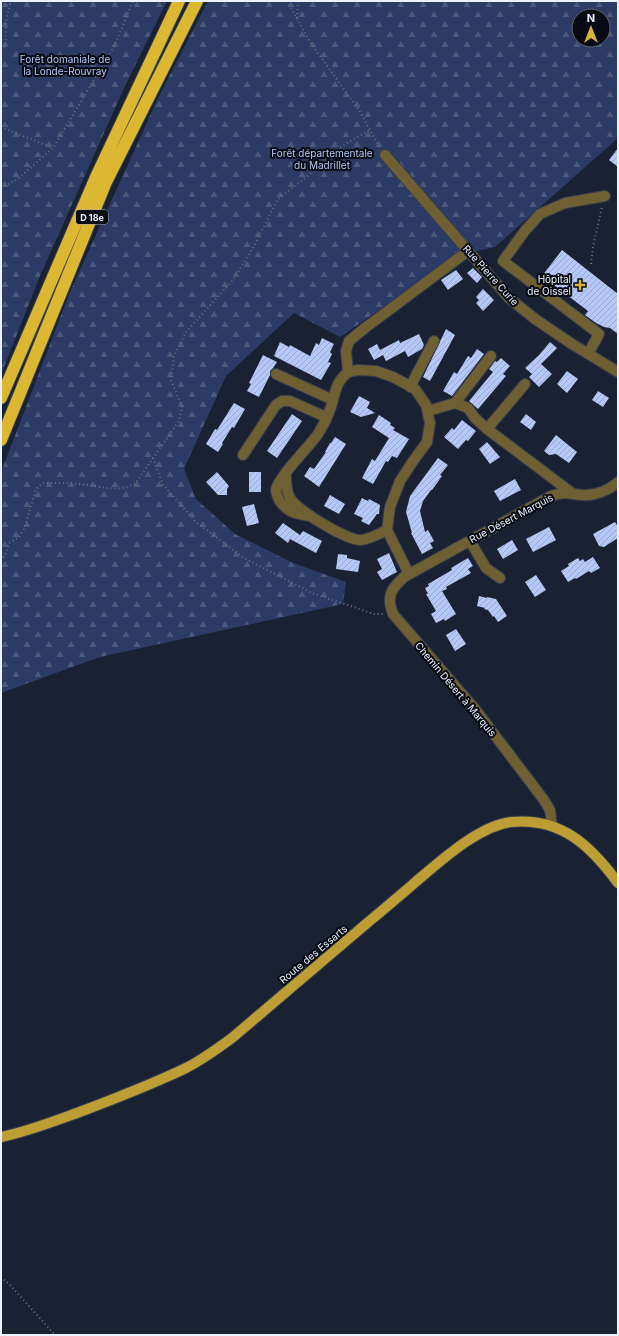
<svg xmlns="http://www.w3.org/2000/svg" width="619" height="1336" font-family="Inter,sans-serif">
<defs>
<pattern id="forest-firs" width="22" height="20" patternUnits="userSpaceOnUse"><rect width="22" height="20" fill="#2c3b65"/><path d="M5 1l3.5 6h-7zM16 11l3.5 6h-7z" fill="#4b587c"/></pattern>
<pattern id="building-hatch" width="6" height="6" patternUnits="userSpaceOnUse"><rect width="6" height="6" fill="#b5c8f7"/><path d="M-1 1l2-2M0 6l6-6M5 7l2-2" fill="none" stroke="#99a8cc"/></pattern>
</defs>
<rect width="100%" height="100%" fill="#192133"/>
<path fill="url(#forest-firs)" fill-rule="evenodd" d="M1,1h166l-42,85 -85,190 -39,99z
M208,1h410v137l-123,109 -36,8 -119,82 -46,-24 -68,63 -42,93 12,30 39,35 56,28 55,20 -3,22 -243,53 -99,36v-221l69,-180 88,-194zM579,16h24v24h-24z"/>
<path fill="url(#building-hatch)" d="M618,148v19l-9,-7z
M562,250l56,44v40l-8,-6 -6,-1 -8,-4 -11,-8 3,-4 -46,-35z
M473,268l9,9 -5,6 -10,-10z
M456,270l7,9 -15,11 -7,-10z
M483,289l11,11 -11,11 -7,-8 3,-3 -3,-3z
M446,329l9,6 -25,46 -7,-4z
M419,334l5,11 -2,4 -14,8 -3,-6 -19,10 -3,-6 -9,5 -6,-11 9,-5 3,6 19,-10 1,3z
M322,338l12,6 -4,8 2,2 -4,8 3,1 -10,17 -47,-24 6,-14 9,5 1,-2 20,11 6,-13 3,2z
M550,342l7,6 -16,16 11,10 -13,13 -10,-10 3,-3 -7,-6 14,-13z
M477,349l7,5 -32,42 -9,-5 11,-19 3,2 11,-18 3,2z
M263,355l14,7 -4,6 -3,3v4l-11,22 -12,-6 4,-7 -2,-1z
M501,358l9,8 -7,8 3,2 -28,33 -9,-8 24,-29 -4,-3 6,-8 2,1z
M567,371l11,8 -11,14 -10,-9z
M598,391l11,7 -6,9 -11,-7z
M359,396l11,6 -3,6 8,5 -14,4 -11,-5z
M234,403l11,6 -11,19 -2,-1 -10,16 1,1 -5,8 -12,-8 9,-15 2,1z
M292,414l10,7 -25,37 -10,-7z
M526,414l10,8 -5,8 -11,-8z
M379,415l12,8 -1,2 5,3 -2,2 16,9 -12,19 -5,-2 -4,6 -2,-1 -13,23 -11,-6 10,-19 3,2 14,-23 -17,-11z
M462,420l14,11 -8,10 -2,-1 -8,9 -14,-12 8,-9 2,2z
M556,435l21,17 -8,11 -13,-9 -7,1 -5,-4z
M335,437l11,7 -27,43 -15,-11 6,-9 4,2 12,-17h-1l5,-9h1z
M487,442l13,15 -10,7 -11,-15z
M438,458l10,7 -8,10 2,1 -10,14h-1l-8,11 -3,10 5,21 3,-2 6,11 -4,2 3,5 -11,6 -11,-21h1l-6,-21 4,-16z
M217,472l12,14 -2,3v6h-9l-12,-13z
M249,472h12v20h-12z
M515,479l6,11 -21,11 -6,-10z
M330,495l15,9 -6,10 -15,-8z
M362,498l6,3 1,-2 11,6 -1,9h-2l-8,11 -8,-4 2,-3 -9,-4z
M254,504l5,19 -12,3 -5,-19z
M615,522l3,5v11l-14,9 -5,-1 -6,-12z
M283,523l17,12 3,-4 19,10 -6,12 -26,-14 -2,4 -13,-10z
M549,527l7,13 -23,12 -7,-13z
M512,540l6,10 -15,9 -6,-10z
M389,553l8,19 -15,8 -5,-8 5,-3 -5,-10z
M338,554l9,1v3l13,3 -2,11 -22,-3z
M593,557l7,11 -9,5 -2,-2 -13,8 -1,-1 -7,4 -7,-11 8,-5 -1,-2 10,-6 2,3 3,-2 2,3z
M468,558l5,8 -5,3 3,4 -25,14 1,2 -5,2 14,23 -11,7 -1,-2 -8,4 -5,-9 5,-3 -10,-17h2l-3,-6 4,-2 -1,-2 24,-14 -1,-2z
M536,575l10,15 -11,7 -10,-15z
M479,596l8,2v-1l9,2 11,17 -9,6 -4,-6 -1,1 -5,-7 -4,-1 1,-1 -8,-2z
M456,629l10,15 -11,7 -9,-16z"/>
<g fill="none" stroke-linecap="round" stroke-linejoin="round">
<defs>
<path id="minor" d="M385,155l124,143 26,21 37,25 46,28
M588,354l11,-20 -96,-73 21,-29 16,-18 25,-11 40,-7
M348,372l10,-2 18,1 17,6 22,12 11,16 4,18 -3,19 -14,19 -13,20 -10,26 -3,23 22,44
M348,372l-2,-21 3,-10 16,-13 103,-77
M276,374l57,26
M410,387l24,-46
M455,403l13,5 7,10 12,11 85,64
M428,411l27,-8 36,-47
M487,429l38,-45
M243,455l33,-50 6,-4h8l36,16
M286,474c0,8 0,17 4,24 6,12 58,43 71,42 9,-1 18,-6 26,-10
M309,516c-12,-2 -19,-3 -27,-12 -3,-3 -6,-10 -6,-14 1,-12 34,-44 42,-56 5,-8 10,-18 13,-27 5,-16 4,-24 17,-35
M470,541l16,27 14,10
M552,826l-2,-16 -6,-10 -69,-91 -82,-95c-7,-18 -2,-25 11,-37l147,-81c15,-5 18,-2 32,-1 11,1 27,-5 35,-13"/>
<path id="major" d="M1,1137c29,-6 56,-17 84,-27 34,-13 68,-26 101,-42 16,-8 31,-19 46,-30 45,-38 89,-76 134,-114 18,-15 36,-30 53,-45 24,-20 60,-53 92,-57 50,-5 80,24 107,61"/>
<path id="highway" d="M1,398l95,-221 83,-176
M1,440l105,-258 91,-181"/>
</defs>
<use href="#minor" stroke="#363e4f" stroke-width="12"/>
<use href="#major" stroke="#363e4f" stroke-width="12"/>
<use href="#highway" stroke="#363e4f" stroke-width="14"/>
<path stroke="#686f80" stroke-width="2" stroke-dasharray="1 3" stroke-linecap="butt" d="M287,1l23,41 49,68 21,38
M297,18l1,-17
M1,50l5,-4c-1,-16 0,-30 5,-45
M1,127l52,21
M1,188l17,-9 35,-31 62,-103 18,-44
M591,264l2,-17 9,-40
M1,285v6
M153,458l10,27 33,37 48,36 68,35 62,21h9
M1,561l5,-8 3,-10 10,-6 5,-8 12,-40 7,-6c12,0 25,0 37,1 22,2 34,9 55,0l44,-63 3,-14 -11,-27 3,-24 12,-24 48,-53 21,-35 23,-45 31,-24 33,-29 28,-16
M1,1277l9,8 45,50"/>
<use href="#minor" stroke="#6e6032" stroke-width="10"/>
<use href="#major" stroke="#bd9e35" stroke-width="10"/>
<use href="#highway" stroke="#dcb731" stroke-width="12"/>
</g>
<path fill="#d8b434" stroke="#080b13" stroke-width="1.5" d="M578 279h4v4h4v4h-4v4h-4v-4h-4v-4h4z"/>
<g text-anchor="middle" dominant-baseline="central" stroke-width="4" stroke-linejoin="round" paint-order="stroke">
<rect fill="#080b13" stroke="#a7acb8" stroke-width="1" x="76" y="210" width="32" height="14" rx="3"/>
<g font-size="9" font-weight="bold" fill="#ebf1fe">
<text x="92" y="217">D 18e</text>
</g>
<g font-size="10" fill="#b2c5f5" stroke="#080b13">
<text x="65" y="59">Forêt domaniale de<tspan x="65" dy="12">la Londe-Rouvray</tspan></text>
<text x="322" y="153">Forêt départementale<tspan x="322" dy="12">du Madrillet</tspan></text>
</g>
<g font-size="10" fill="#ebf1fe" stroke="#080b13">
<text transform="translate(491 275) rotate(48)">Rue Pierre Curie</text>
<text transform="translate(511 518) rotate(-28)">Rue Désert Marquis</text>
<text transform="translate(456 689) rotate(50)">Chemin Désert à Marquis</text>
<text transform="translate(313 954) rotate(-40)">Route des Essarts</text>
</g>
<g font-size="10" fill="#ebf1fe" stroke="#080b13" text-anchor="end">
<text x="571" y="279">Hôpital<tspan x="571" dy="12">de Oissel</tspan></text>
</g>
</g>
<rect width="619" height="1336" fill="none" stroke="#ebf1fe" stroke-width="4"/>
<g transform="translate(591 28)"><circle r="19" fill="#080b13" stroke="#636771"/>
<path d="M0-3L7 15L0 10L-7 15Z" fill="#d8b434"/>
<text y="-6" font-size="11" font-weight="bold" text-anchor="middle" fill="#ebf1fe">N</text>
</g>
</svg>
